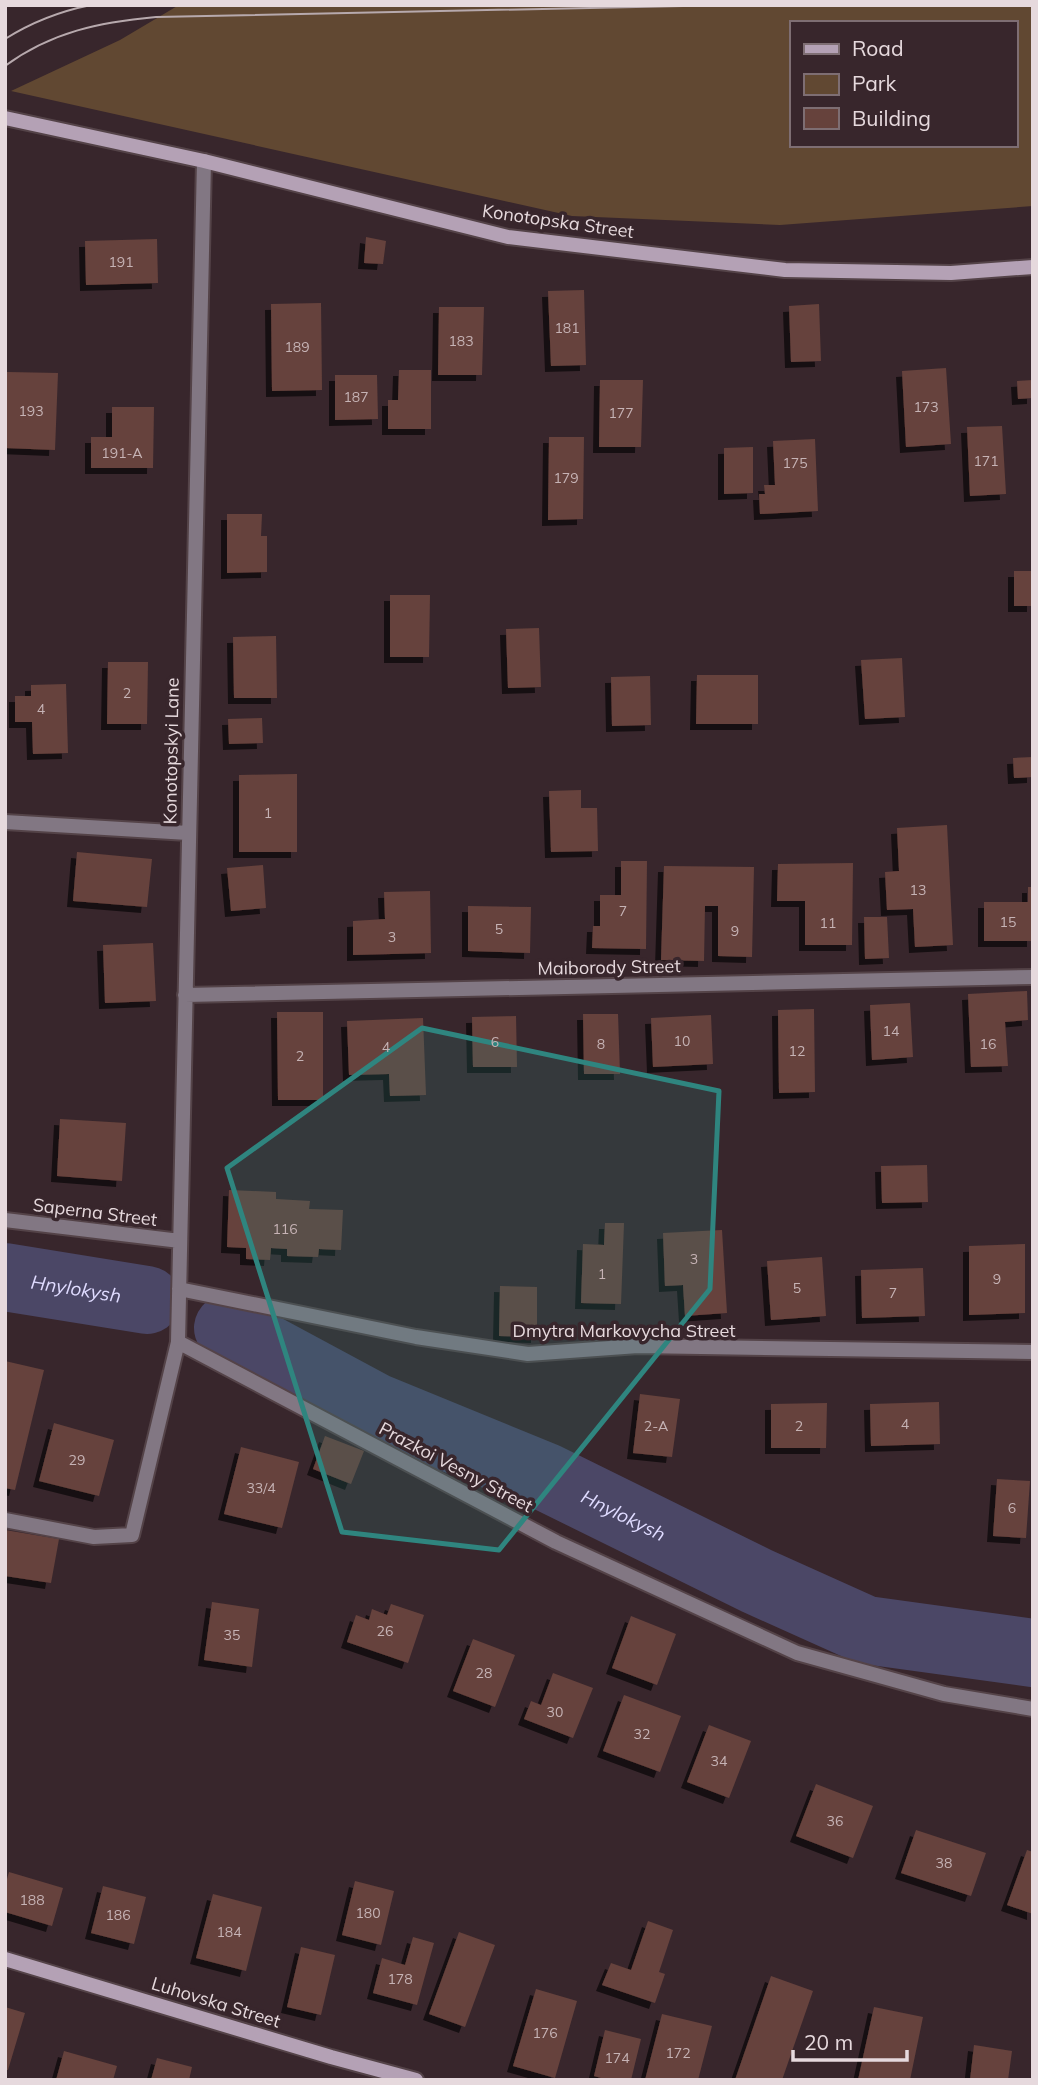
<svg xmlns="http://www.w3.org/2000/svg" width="1038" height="2085" font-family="Mulish,sans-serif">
<defs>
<filter id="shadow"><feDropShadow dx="-6" dy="6" stdDeviation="0" flood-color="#0009"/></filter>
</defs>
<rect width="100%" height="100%" fill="#38262c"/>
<path fill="#614832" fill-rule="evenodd" d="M179,5h854v201l-253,19 -208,-9 -561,-125 109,-51zM791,23h224v122h-224z"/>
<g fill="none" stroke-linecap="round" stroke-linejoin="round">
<g stroke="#4b4766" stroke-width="68">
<path id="s1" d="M5,1277l142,23"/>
<path id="s2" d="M228,1328l147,79 171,70 211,104 109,49 167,23"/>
</g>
</g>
<path fill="#66423c" filter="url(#shadow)" d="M366,237l20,4 -3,23 -19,-1z
M157,239l1,44 -72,2 -1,-44z
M584,290l2,75 -35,1 -3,-75z
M321,303l1,87 -50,1 -1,-87z
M819,304l2,57 -30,1 -2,-56z
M439,307h45l-2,68h-44z
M946,368l5,76 -45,3 -4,-76z
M399,370h32v59h-43v-29h10z
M7,372l51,1 -3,77 -50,-2z
M335,375h42l1,44 -43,1z
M600,380h43l-2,67h-42z
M1033,380v18l-15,1 -1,-18z
M112,407h42l-1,61h-62v-31h21z
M1002,426l4,68 -36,2 -3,-69z
M549,437h35l-1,82 -35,1z
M815,439l3,72 -58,3 -1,-20h6l-1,-9h11l-2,-44z
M753,447v46l-29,1v-46z
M227,514h35l-1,22h6v36l-40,1z
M1014,571h19v35h-19z
M390,595h40l-1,62h-39z
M539,628l2,59 -33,1 -2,-59z
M276,636l1,62h-43l-1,-61z
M902,658l3,59 -40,2 -4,-59z
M108,662h40l-1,62h-40z
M697,675h61v49h-62z
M650,676l1,49 -39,1 -1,-49z
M66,684l2,69 -35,1 -1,-32h-17v-26h16v-11z
M262,718l1,25 -34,1 -1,-25z
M1033,757v20l-19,1 -1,-20z
M297,774v78h-58v-77z
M581,790v18h16l1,43 -47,1 -2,-61z
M947,825l6,120 -38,2 -2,-38 -26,1 -2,-38 14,-1 -2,-43z
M77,852l75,7 -5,48 -74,-6z
M621,861h26l-1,88 -54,-1 1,-22h7v-31h21z
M853,863l-1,82h-47v-44h-28l1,-37z
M263,865l3,43 -35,3 -4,-43z
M664,866l90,1 -2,90 -34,-1v-50h-13l-1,55 -43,-1z
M1028,887h5v54h-49v-39h44z
M430,891l1,62 -78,2v-34l32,-2 -1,-27z
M468,906l63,1 -1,46 -62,-2z
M864,917h23l2,41 -24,1z
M153,943l3,58 -51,2 -2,-58z
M1027,991l1,29 -23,2 3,44 -37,1 -3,-73z
M910,1003l3,54 -41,3 -2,-55z
M814,1009l1,83 -36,1 -1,-83z
M277,1012h46v88h-45z
M583,1014h35l2,60h-36z
M711,1015l2,49 -60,3 -2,-49z
M516,1016l1,51h-44l-1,-50z
M423,1018l3,77 -36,1 -1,-22 -40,1 -2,-54z
M60,1119l66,4 -4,58 -65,-5z
M927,1165l1,37 -46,1 -1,-37z
M229,1190l47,2v7l34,2 -1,8 34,1 -2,40 -22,-1 -1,8 -31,-1v-7l-16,-1 -1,12 -24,-1v-11l-19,-1z
M605,1223h19l-3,81 -40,-1 2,-59 21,1z
M722,1230l5,83 -42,3 -2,-31 -18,1 -2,-53z
M1025,1244v69l-56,2v-69z
M822,1257l4,59 -55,4 -4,-59z
M923,1268l2,48 -63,2 -1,-48z
M500,1286l37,1v50l-38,-1z
M5,1361l39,9 -29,120 -10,-2z
M640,1394l40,5 -8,58 -39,-4z
M939,1402l1,42 -69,2 -1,-42z
M827,1403l-1,45h-55v-44z
M54,1423l60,17 -15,56 -60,-15z
M325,1436l39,15 -13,33 -38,-15z
M241,1447l58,15 -17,66 -58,-14z
M997,1479l33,2 -4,57 -33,-2z
M5,1530l54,9 -8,44 -46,-7z
M212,1602l47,7 -7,58 -48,-7z
M391,1604l33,11 -16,48 -61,-21 9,-27 13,5 3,-11 15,6z
M631,1616l45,18 -19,51 -45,-17z
M473,1639l42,16 -20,52 -42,-16z
M553,1673l40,15 -20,50 -49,-19 7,-18 10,4z
M624,1695l57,21 -21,56 -57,-21z
M709,1725l42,16 -22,57 -42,-16z
M816,1784l57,22 -20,52 -57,-22z
M916,1830l70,23 -15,43 -70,-23z
M1027,1850l6,2v62l-26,-9z
M9,1872l54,16 -11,38 -47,-14v-26z
M355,1881l39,10 -13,54 -39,-10z
M103,1886l43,11 -12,47 -43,-11z
M213,1894l49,13 -16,64 -50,-13z
M648,1921l25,9 -14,42 6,2 -10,29 -53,-18 9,-22 20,7z
M459,1932l36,13 -30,82 -36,-13z
M413,1937l21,6 -17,62 -44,-12 9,-35 23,7z
M301,1947l34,8 -14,60 -34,-8z
M771,1976l42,15 -31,89h-47z
M536,1989l41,12 -22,77 -42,-12z
M5,2007l20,6 -17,57h-3z
M874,2007l49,10 -13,63h-52z
M662,2014l50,12 -14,54h-53z
M605,2030l36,9 -10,41h-23l-14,-4z
M974,2045l38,6 -4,29h-38z
M64,2051l53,15 -4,14h-57z
M157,2058l35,9 -3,13h-38z"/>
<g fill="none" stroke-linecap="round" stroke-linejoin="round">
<defs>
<path id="street" d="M5,822l183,11
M185,995l848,-18
M5,1220l175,21
M179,1289l237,48 112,17 110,-8 395,6
M178,1342l378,200 241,111 147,41 89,15
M5,1520l89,17 38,-2 46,-193 26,-1181"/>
<path id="secondary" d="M5,118l199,43 304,76 277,33 166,3 82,-6
M5,1959l326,98 85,23"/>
</defs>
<use href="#street" stroke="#544348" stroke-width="18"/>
<use href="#secondary" stroke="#544348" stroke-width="18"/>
<use href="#street" stroke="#827783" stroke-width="14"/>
<use href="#secondary" stroke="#b4a1b5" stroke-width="14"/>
<path stroke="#b7a9ad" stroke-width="2" d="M5,39c27,-17 56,-28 86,-34
M5,66c46,-34 95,-44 151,-49l574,-12"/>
</g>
<path fill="#2f857f" fill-opacity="0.2" stroke="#2f857f" stroke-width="5" stroke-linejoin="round" d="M422,1028l297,63 -9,198 -211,261 -157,-18 -115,-364z"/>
<g text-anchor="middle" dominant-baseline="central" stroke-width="7" stroke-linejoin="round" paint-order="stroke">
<g font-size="14" fill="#c6b3b5">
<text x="121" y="262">191</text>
<text x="567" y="328">181</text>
<text x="461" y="341">183</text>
<text x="297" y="347">189</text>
<text x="356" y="397">187</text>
<text x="926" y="407">173</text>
<text x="31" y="411">193</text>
<text x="621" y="413">177</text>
<text x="122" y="453">191-А</text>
<text x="986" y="461">171</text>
<text x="795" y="463">175</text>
<text x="566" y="478">179</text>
<text x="127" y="693">2</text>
<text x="41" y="709">4</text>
<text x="268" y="813">1</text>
<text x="918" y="890">13</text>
<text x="623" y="911">7</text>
<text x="1008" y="922">15</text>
<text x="828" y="923">11</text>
<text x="499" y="929">5</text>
<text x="735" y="931">9</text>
<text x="392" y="937">3</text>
<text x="891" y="1031">14</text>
<text x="682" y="1041">10</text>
<text x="495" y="1042">6</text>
<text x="601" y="1044">8</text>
<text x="988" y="1044">16</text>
<text x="386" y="1047">4</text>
<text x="797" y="1051">12</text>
<text x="300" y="1056">2</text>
<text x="285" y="1229">116</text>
<text x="694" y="1259">3</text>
<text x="602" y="1274">1</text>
<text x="997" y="1279">9</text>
<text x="797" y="1288">5</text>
<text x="893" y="1293">7</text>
<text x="905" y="1424">4</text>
<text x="656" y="1426">2-А</text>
<text x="799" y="1426">2</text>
<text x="77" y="1460">29</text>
<text x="261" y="1488">33/4</text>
<text x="1012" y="1508">6</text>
<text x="385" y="1631">26</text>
<text x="232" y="1635">35</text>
<text x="484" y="1673">28</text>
<text x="555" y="1712">30</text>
<text x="642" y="1734">32</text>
<text x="719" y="1761">34</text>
<text x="835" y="1821">36</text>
<text x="944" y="1863">38</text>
<text x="32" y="1900">188</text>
<text x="368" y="1913">180</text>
<text x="118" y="1915">186</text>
<text x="229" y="1932">184</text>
<text x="400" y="1979">178</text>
<text x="545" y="2033">176</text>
<text x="678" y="2053">172</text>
<text x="617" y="2058">174</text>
</g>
<g font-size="18" fill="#e6d9dd" stroke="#38262c">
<text transform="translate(558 221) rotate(8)">Konotopska Street</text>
<text transform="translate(171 751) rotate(-89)">Konotopskyi Lane</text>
<text transform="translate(609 967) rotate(-1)">Maiborody Street</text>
<text transform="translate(95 1212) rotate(7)">Saperna Street</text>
<text x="624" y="1330">Dmytra Markovycha Street</text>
<text transform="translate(456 1467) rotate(28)">Prazkoi Vesny Street</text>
<text transform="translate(216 2002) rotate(17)">Luhovska Street</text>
</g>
<g font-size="19" font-style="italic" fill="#dfdbff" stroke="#38262c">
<text stroke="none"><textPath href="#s1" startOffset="72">Hnylokysh</textPath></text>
<text stroke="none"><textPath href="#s2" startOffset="438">Hnylokysh</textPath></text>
</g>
</g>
<rect width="1038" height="2085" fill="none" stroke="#e6d9dd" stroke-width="14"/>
<rect x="790" y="21" width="228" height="126" fill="#38262c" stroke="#7e6e73" stroke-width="2"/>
<rect x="804" y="44" width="35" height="10" fill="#b4a1b5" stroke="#7e6e73" stroke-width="2"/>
<text x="852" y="56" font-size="21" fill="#e6d9dd">Road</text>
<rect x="804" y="74" width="35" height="21" fill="#614832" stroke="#7e6e73" stroke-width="2"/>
<text x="852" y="91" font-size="21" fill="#e6d9dd">Park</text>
<rect x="804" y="108" width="35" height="21" fill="#66423c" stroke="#7e6e73" stroke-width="2"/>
<text x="852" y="126" font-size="21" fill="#e6d9dd">Building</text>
<path d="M793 2050v10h114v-10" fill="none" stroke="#e6d9dd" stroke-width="3.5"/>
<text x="804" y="2050" font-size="21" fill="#e6d9dd" stroke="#38262c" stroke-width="5" paint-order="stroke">20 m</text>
</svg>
